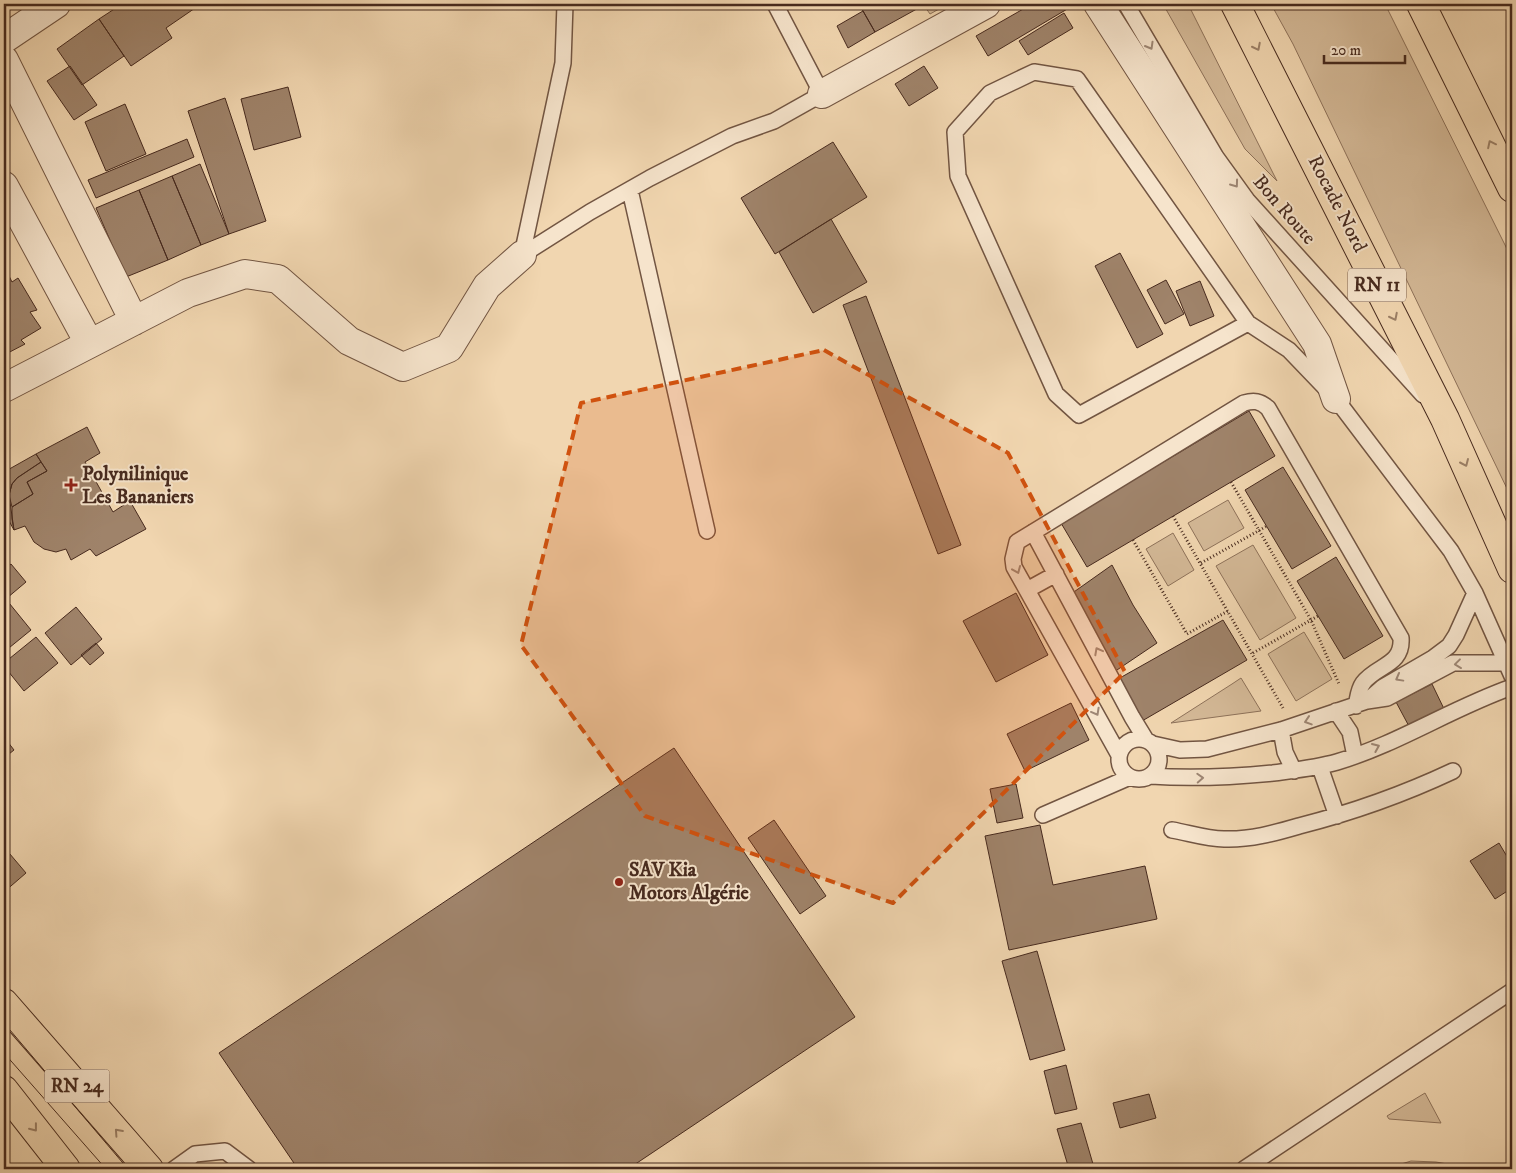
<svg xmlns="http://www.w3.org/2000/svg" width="1516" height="1173" font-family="'IM FELL DW Pica',serif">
<rect width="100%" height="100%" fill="#f1d6b0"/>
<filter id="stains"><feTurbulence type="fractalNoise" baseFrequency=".004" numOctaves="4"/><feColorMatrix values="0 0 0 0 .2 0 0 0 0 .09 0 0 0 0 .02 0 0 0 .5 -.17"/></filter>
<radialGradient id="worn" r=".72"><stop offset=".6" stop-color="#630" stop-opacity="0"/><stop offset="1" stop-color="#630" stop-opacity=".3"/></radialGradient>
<path fill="#d4b997" stroke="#8e725a" d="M923,4h25l-18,10z
M1163,4h25l89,177 -32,-32z
M1271,4h114l127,255v240l-219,-455z
M1228,500l16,28 -40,23 -16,-28z
M1173,533l21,37 -26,16 -22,-37z
M1253,545l43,73 -36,22 -44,-74z
M1304,632l28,47 -36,22 -28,-47z
M1241,678l20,33 -90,12 61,-39z
M1425,1093l16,30 -52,-4 -2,-3z
M1411,1161l25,1 40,7h-68l-10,-4z"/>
<path fill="#9f836a" stroke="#472a1e" d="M122,4h79l-35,24 6,10 -41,28 -32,-47z
M859,4h64l1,1 -49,27z
M1032,4h42v1l-86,51 -12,-20z
M863,11l12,21 -27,16 -11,-22z
M1064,13l9,15 -45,27 -9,-14z
M99,19l25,37 -42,29 -25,-36z
M70,66l27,39 -23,15 -27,-39z
M924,66l14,22 -29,18 -14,-22z
M288,87l13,50 -47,13 -13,-51z
M225,98l41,123 -37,13 -41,-123z
M125,104l21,50 -40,17 -21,-49z
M187,139l7,18 -98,41 -8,-18z
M833,142l34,55 -92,57 -34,-56z
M200,164l29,70 -28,11 -29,-69z
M172,176l29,69 -33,15 -29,-70z
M139,190l29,70 -42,17 -30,-69z
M831,219l36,63 -54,31 -34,-61z
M1120,253l43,81 -26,14 -42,-82z
M4,266l8,16 6,-4 19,32 -7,2 11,16 -20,12 4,4 -21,11z
M1166,280l18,34 -19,10 -18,-34z
M1200,281l14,35 -24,10 -14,-35z
M866,296l95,249 -23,9 -95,-249z
M1249,411l26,45 -188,111 -26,-44z
M87,427l13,26 -15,9 28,50 17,-11 16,28 -50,27 -6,-7 -19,11 -5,-11 -10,3 -12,-3 -10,-7 -9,-16 -11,4 -2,-11v-12l21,-13 -6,-12 20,-11 -11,-17z
M36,454l5,8 -24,16 -5,6 -3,11 5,35 -10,-18v-40z
M41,462l6,9 -20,11 6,12 -21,13 -3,-12 3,-11 5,-6z
M1283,467l48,79 -39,23 -47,-79z
M1336,557l47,79 -39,23 -47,-78z
M11,564l15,18 -19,16 -3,-4v-24z
M1112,565l21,40 24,38 -43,29 -43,-78z
M1016,593l32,62 -52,27 -33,-61z
M5,598l26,32 -27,22v-52z
M76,607l26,32 -31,26 -26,-32z
M1223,620l24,40 -105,61 -24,-42z
M36,637l22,26 -34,28 -20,-25v-3z
M96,643l8,10 -14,12 -9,-10z
M1432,684l14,29 -35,17 -15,-28z
M1071,703l18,37 -64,31 -18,-37z
M4,737l10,13 -10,8z
M674,748l181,269 -227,152h-330l-79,-116z
M1016,784l7,34 -26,5 -7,-34z
M774,820l52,76 -26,18 -52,-76z
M1040,825l13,60 92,-19 12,53 -148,31 -24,-114z
M1499,843l13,22v23l-17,11 -25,-38z
M4,847l22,26 -22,19z
M1037,951l28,99 -35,10 -28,-99z
M1066,1065l11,44 -22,5 -11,-43z
M1149,1094l7,24 -36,10 -7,-25z
M1081,1123l12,41 -18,5h-6l-12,-40z"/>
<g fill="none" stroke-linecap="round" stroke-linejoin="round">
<defs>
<path id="service" d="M1126,4l90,153 31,43 176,195
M630,190l77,341
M522,255l68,-43 60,-34 82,-42 42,-15 48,-27 -47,-90
M522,255l41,-192 2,-59
M1248,323l-169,92 -23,-21 -98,-218 -3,-44 35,-39 44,-21 43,7 171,244 41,27 47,49 115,152 24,42 37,83
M1033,532l99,185 14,23
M1027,590l29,-16
M1367,701l16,-14 50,-29 16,-12 7,-11 19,-42
M1336,711l14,21 5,24
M1281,730l4,22 9,19
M1119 759a20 20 0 1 1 40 0a20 20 0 1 1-40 0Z
M1153,744l27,6 27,-1 74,-19 86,-29 20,-3 66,-35h54
M1119,755l-105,-188 -1,-8 4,-17 227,-139c10,-3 16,-2 24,5l133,230c2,28 -25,27 -38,45 -5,7 -5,15 -7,23
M1320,767l17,49
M1151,776c41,3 81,1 122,-3 22,-3 43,-5 64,-11 61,-18 115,-54 175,-75
M1043,815l87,-38
M1172,830c17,3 35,9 52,9 26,1 51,-6 75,-13 55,-14 103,-31 154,-55
M174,1169l21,-15 30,-3 24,18
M1244,1169l268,-178"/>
<path id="minor" d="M1098,4l219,340 19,55
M4,39l52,-35
M4,60l130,261
M822,94l164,-90
M4,186l85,157
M4,388l184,-95 57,-19 33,5 71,62 54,26 46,-19 38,-62 35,-31"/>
<path id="primary" d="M4,1003l145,166
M4,1090l62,79"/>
<path id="motorway" d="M1235,4l210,415 67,150
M1421,4l91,184"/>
</defs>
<use href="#service" stroke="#725542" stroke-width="18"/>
<use href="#minor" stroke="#725542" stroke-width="30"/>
<use href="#primary" stroke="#472a1e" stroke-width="30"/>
<use href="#motorway" stroke="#472a1e" stroke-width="30"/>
<path stroke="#472a1e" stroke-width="3" stroke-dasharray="1 2.5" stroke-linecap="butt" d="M1231,482l80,138 28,64
M1173,516l110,192
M1133,540l54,94 41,-23
M1201,563l66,-37
M1253,653l65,-37"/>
<use href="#service" stroke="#f6e4cc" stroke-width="15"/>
<use href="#minor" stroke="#f6e4cc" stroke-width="28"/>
<use href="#primary" stroke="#f1d6b0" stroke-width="28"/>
<use href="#motorway" stroke="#f1d6b0" stroke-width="28"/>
<path stroke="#472a1e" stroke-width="1" d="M4,1023l124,146
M4,1053l102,116"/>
</g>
<defs><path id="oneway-chevron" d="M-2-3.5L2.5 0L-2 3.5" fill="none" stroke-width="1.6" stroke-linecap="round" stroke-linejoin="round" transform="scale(1.25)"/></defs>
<g stroke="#9e8775">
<use href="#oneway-chevron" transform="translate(1150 46) rotate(60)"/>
<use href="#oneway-chevron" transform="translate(1235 184) rotate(54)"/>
<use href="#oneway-chevron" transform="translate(1017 570) rotate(67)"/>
<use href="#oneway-chevron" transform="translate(1098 651) rotate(-118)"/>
<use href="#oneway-chevron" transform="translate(1458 664) rotate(173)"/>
<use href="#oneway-chevron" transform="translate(1399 678) rotate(151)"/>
<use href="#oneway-chevron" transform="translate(1096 712) rotate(61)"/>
<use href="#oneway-chevron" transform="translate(1308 721) rotate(162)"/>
<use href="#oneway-chevron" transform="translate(1376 747) rotate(-23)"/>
<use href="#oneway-chevron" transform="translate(1200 778) rotate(-3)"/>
</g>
<g stroke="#9c8067">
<use href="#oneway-chevron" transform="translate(1257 47) rotate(63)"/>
<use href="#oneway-chevron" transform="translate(1491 144) rotate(-116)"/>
<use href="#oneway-chevron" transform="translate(1394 317) rotate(63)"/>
<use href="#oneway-chevron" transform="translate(1465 463) rotate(66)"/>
<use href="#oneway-chevron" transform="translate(34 1128) rotate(52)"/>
<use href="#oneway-chevron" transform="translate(118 1132) rotate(-132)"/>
</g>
<path fill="#d0520f" fill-opacity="0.2" stroke="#d0520f" stroke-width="4" stroke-dasharray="10 6" stroke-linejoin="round" d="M824,350l184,103 117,219 -232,231 -248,-87 -124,-171 60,-242z"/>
<g fill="#8f2418" stroke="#f6e4cc" stroke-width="2">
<path d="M68.5 477.5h5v5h5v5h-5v5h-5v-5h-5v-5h5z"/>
<circle cx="619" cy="882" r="5"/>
</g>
<g text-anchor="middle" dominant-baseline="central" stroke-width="4" stroke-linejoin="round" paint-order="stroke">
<g fill="#f6e4cc" stroke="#7c6252" stroke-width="1">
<rect x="1348" y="268.5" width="58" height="33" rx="4"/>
<rect x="44.5" y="1069.5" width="65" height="33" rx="4"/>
</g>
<g font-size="19" font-weight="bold" fill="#472a1e">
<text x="1377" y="285">RN 11</text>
<text x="77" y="1086">RN 24</text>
</g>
<g font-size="20" fill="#472a1e" stroke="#f6e4cc">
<text transform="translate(1337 204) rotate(63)">Rocade Nord</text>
<text transform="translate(1284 210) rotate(49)">Bon Route</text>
</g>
<g font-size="20" font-weight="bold" fill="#472a1e" stroke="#f6e4cc" text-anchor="start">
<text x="82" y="474">Polynilinique<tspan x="82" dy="23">Les Bananiers</tspan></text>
<text x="629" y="870">SAV Kia<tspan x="629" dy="23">Motors Algérie</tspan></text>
</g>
</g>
<rect width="1516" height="1173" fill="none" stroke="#f1d6b0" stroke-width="20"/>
<rect x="5" y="5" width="1506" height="1163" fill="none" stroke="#472a1e" stroke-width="2.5"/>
<rect x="10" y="10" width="1496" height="1153" fill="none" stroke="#472a1e"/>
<path d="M1324 55v8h81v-8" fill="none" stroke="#472a1e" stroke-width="2.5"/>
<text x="1331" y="55" font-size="15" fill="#472a1e" stroke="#f6e4cc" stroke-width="4" paint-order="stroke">20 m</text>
<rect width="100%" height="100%" filter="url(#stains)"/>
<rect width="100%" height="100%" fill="url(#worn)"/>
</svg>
